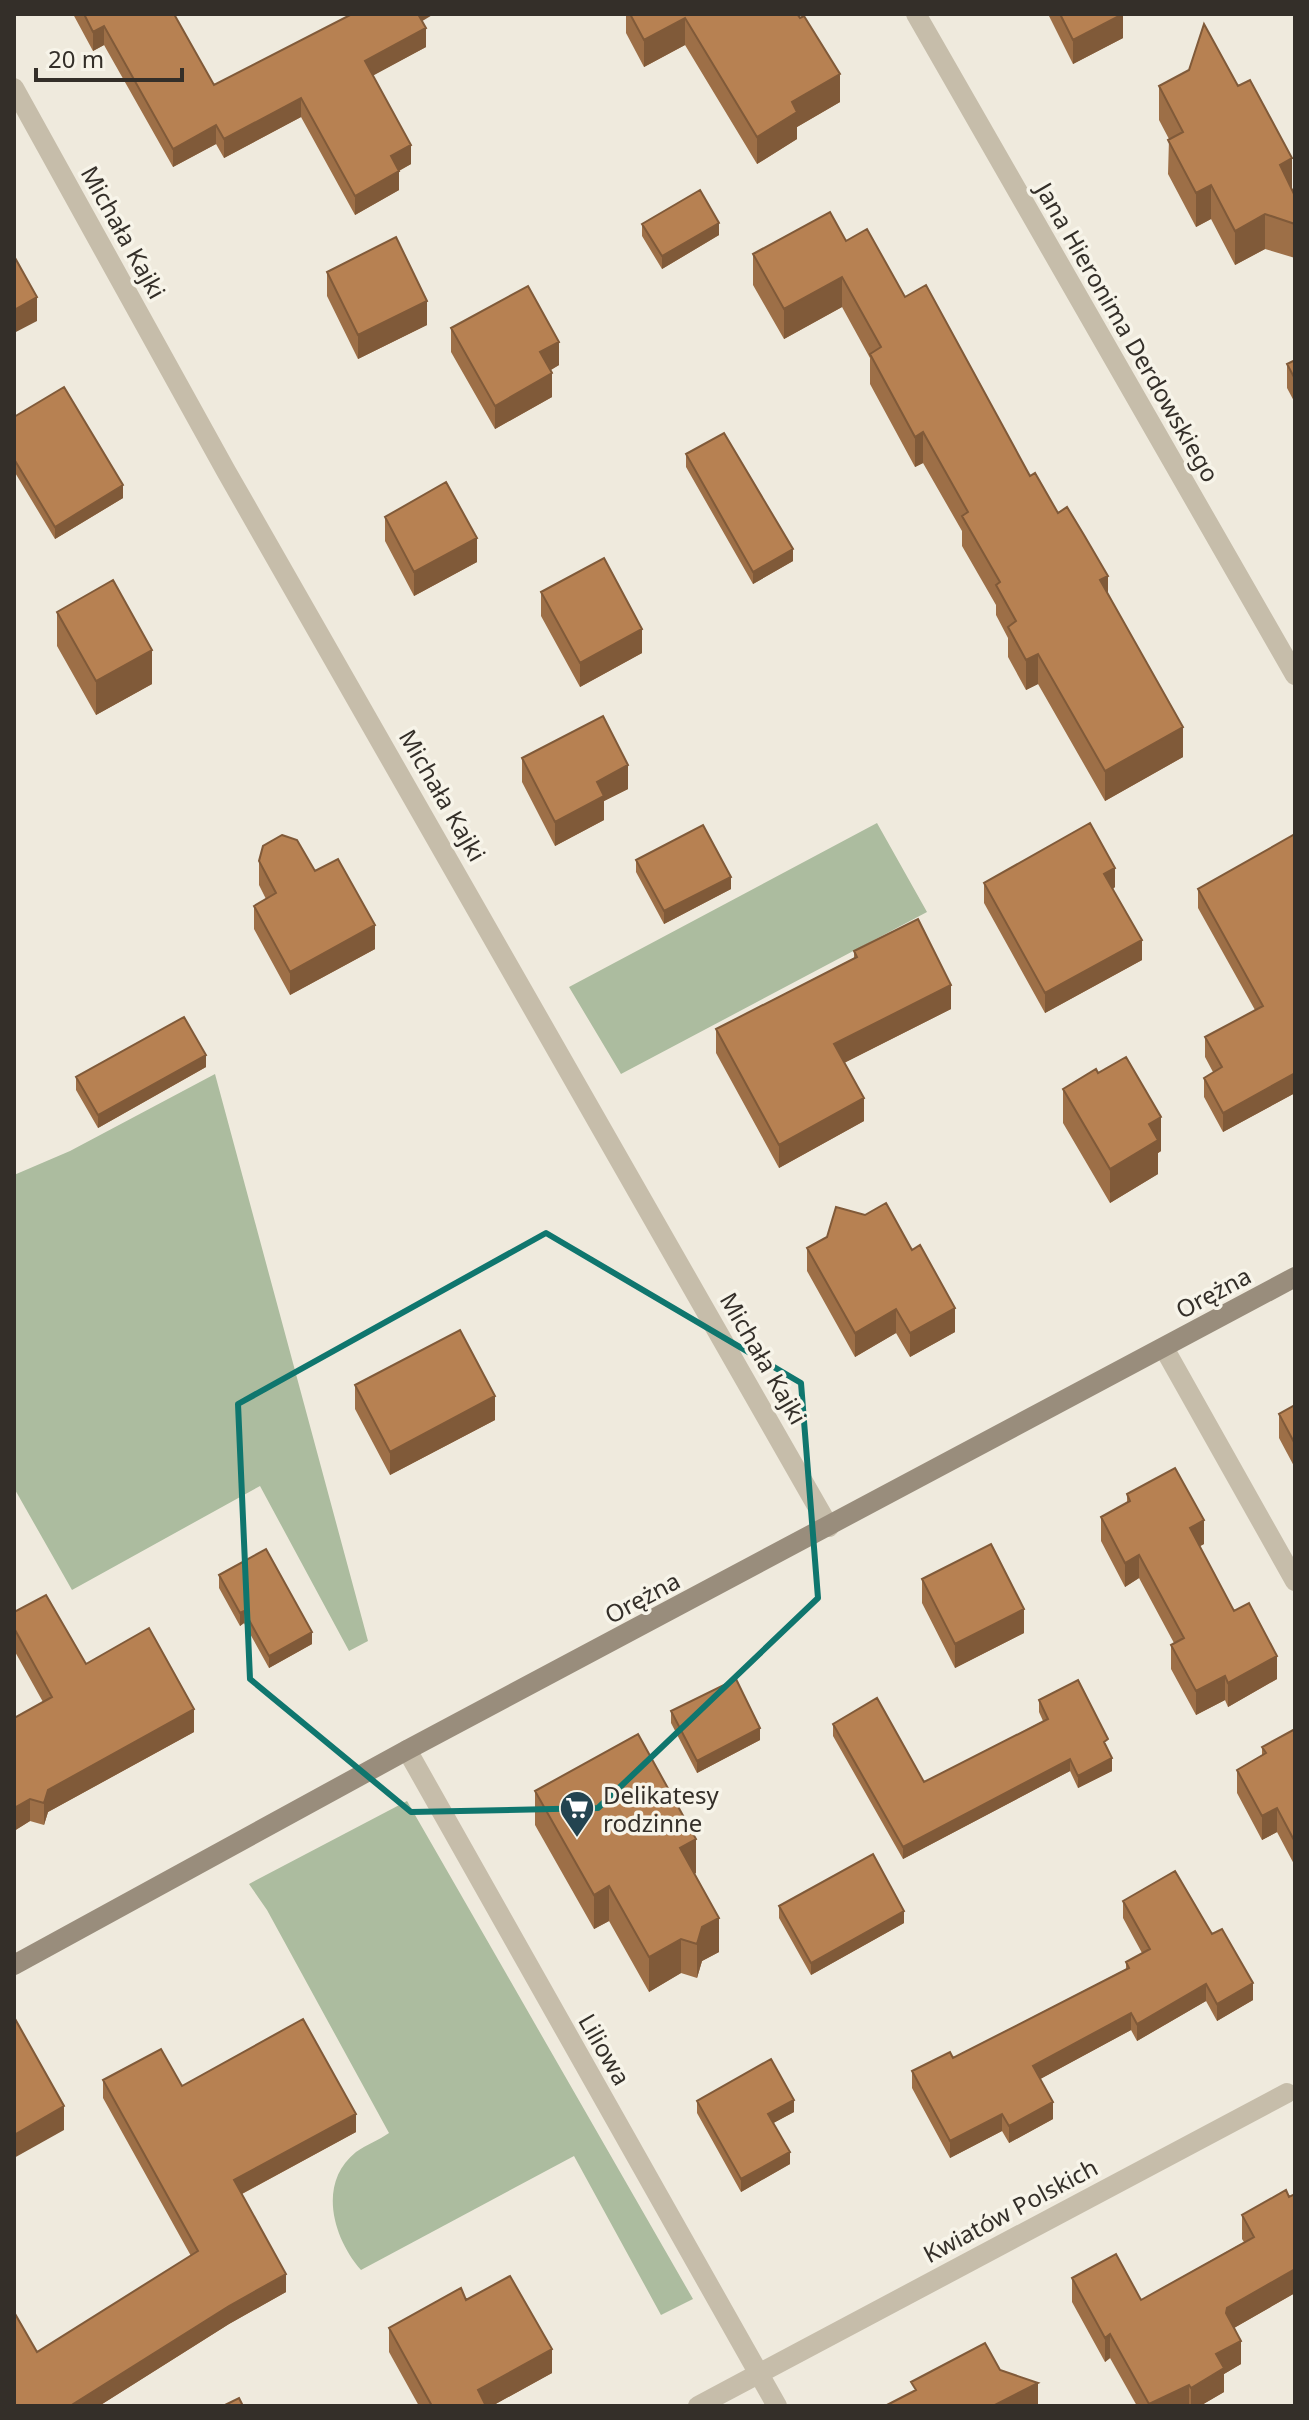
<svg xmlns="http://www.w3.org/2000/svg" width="1309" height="2420" font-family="'Noto Sans',sans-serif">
<rect width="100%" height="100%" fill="#efeadd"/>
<path fill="#acbc9f" d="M877,823l50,89 -306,162 -52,-87z
M215,1074l153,567 -19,10 -89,-165 -188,104 -58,-102v-313l56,-24z
M407,1801l286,498 -32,16 -87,-159 -213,114c-28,-32 -44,-87 -5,-118 10,-7 23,-12 33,-19l-122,-223 -18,-26z"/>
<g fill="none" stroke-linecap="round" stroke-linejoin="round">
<path stroke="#c6bdaa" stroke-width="20" d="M1164,1348l131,233"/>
<path stroke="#c6bdaa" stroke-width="20" d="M916,14l379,661
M14,88l212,383 603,1056
M407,1750l370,656
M698,2406l589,-313"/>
<path stroke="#998d7c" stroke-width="20" d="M14,1965l393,-215 888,-473"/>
</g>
<path fill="#9d6f47" d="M73,14h101l40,71 208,-64 4,26 -53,28 38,89 -12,7v19l-44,25 -54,-98 -77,41 -8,-14 -43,23 -69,-122 -11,6z
M626,14h171l43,88 -43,25v12l-40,25 -72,-119 -41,22 -18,-34z
M1048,14h75v24l-50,26z
M1159,86l133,103 3,7v62l-30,-9 -30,16 -24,-46 -15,8 -28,-53 1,-35 -10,-19z
M642,224l77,11 -57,34 -20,-33z
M846,241l59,56 125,179 28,37 50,81 75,163 -78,44 -67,-117 -12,6 -18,-33v-19l-12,-23v-10l-34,-59v-15l-39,-68 -8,4 -45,-83v-26l-28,-51 -58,32 -31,-54v-31z
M327,272l100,53 -69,34 -31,-63z
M451,328l108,37 -8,5 1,27 -57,32 -44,-77z
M1295,360v43l-8,-15v-24z
M14,417l109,81 -68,41 -41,-68z
M686,454l107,107 -40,23 -67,-117z
M385,517l92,45 -63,34 -29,-55z
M541,592l101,61 -62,34 -39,-71z
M57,612l95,72 -56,31 -39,-69z
M522,758l106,31 -24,12v19l-49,26 -33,-64z
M1295,834v259l-72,39 -19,-35v-19l9,-6 -8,-15v-20l50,-27 -57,-102v-19z
M636,860l95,29 -67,35 -28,-52z
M259,861l56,10 60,78 -85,46 -36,-66v-23l12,-7 -7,-14z
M984,883l131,4 -2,2 29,71 -97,53 -61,-110z
M854,951l97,58 -107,54 20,58 -85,47 -63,-115v-24l138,-71z
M206,1067l-108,61 -22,-38v-13z
M1098,1073l63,78 -3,2v21l-48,29 -47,-80v-34z
M807,1248l148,84 -45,25 -14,-24 -41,24 -48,-86z
M355,1385l140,35 -105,55 -35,-66z
M1295,1405v63l-16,-30v-24z
M1127,1494l77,50 -5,2 35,65 43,68 -49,28 -3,-7 -29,15 -25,-46v-24l3,-2 -35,-65 -14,9 -24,-46v-24l26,-14z
M219,1575l93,69 -43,24 -25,-45 -4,3 -21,-38z
M922,1579l102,54 -69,35 -33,-65z
M14,1612l72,52 108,68 -146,80 -4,13 -14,-4 -16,10 29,-129 -29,-52z
M1039,1700l69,50 4,21 -34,17 -8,-17 -167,88 -70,-123v-12l91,58 119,-61 -4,-9z
M671,1711l89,29 -63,33 -26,-50z
M1295,1729v137l-18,-34 -15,8 -25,-47v-23l25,-15v-8z
M535,1791l161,82 -2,1 25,78 -17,9 -5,17 -16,-5 -32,19 -40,-71 -15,8 -59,-104z
M1123,1901l89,33 41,66 -36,21 -11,-20 -69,40 -6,-11 -91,49 13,40 -44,24 -7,-12 -52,27 -38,-70v-17l41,-13 173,-89v-7l16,-9 -19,-35z
M779,1906l125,17 -93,52 -32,-57z
M103,2080l79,6 174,46 -114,62 44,98 -57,32 -130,82h-85l23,-54 154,-96 -88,-158z
M697,2101l97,11 -21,11 17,41 -49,28 -44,-79z
M1242,2215l53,78 -61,35 7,36 -17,10v18l-24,14h-63l-27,-48 -5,4 -33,-60v-24l69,22 103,-58 -2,-3z
M466,2300l86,73 -60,33h-73l-30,-54v-24z"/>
<path fill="#805a39" d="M414,14h20l-20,12z
M1123,14v24l-50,26v-24z
M685,18v27l-41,22v-27z
M104,26v19l-11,6v-19z
M426,28v19l-61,33v-19z
M840,74v28l-43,25v12l-40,25v-27l35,-35z
M301,98v19l-77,41v-19z
M216,125v19l-43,23v-18z
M411,145v19l-20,11v-19z
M1292,158v35l-12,-28z
M399,171v19l-44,25v-19z
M1211,185v34l-15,8v-34z
M1265,214v35l-30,16v-34z
M719,223v12l-57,34v-13z
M842,277v30l-58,32v-30z
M37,297v24l-23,12v-23z
M427,301v24l-69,34v-24z
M559,342v23l-19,11v-24z
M552,373v24l-57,32v-23z
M923,432v31l-8,4v-30z
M123,485v13l-68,41v-12z
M477,538v24l-63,34v-24z
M793,549v12l-40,23v-12z
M1108,576v31l-8,-27z
M642,629v24l-62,34v-24z
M152,650v34l-56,31v-34z
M1038,654v30l-12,6v-30z
M1183,727v30l-78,44v-30z
M628,765v24l-24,12v19l-49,26v-24l42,-40z
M1115,868v19l-11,7v-20z
M731,877v12l-67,35v-13z
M375,925v24l-85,46v-23z
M1142,940v20l-97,53v-20z
M951,985v24l-117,59v-24z
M206,1055v12l-108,61v-13z
M1295,1073v20l-72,39v-19z
M864,1098v23l-85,47v-23z
M1161,1117v34l-3,2v21l-48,29v-34l39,-45z
M955,1308v24l-45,25v-24z
M896,1309v24l-41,24v-24z
M495,1396v24l-105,55v-23z
M1204,1520v24l-14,8v-24z
M1139,1555v23l-14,9v-24z
M1024,1609v24l-69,35v-24z
M244,1611v12l-4,3v-13z
M312,1632v12l-43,24v-12z
M1277,1656v23l-49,28v-24z
M1225,1676v24l-29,15v-24z
M194,1709v23l-146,80 -4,13v-22l4,-13z
M760,1728v12l-63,33v-12z
M1112,1758v13l-34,17v-12z
M1070,1759v12l-167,88v-12z
M30,1799v22l-16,10v-23z
M1277,1808v24l-15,8v-24z
M696,1839v34l-16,9v-34z
M609,1886v35l-15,8v-34z
M904,1911v12l-93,52v-12z
M719,1918v34l-17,9 -5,17v-34l5,-17z
M681,1939v34l-32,19v-35z
M1253,1983v17l-36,21v-17z
M1206,1984v17l-69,40v-17z
M1131,2013v17l-98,53v-17z
M794,2100v12l-26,14v-12z
M1053,2102v17l-44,24v-17z
M64,2106v24l-50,28v-23z
M356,2114v18l-122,66v-18z
M1002,2114v17l-52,27v-17z
M790,2152v12l-49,28v-13z
M1295,2269v24l-68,39v-24z
M286,2274v18l-57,32 -130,82h-29l159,-100z
M1110,2334v24l-5,4v-24z
M1241,2341v23l-17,10v18l-24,14h-9v-18l25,-34z
M552,2349v24l-60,33h-14v-16z
M1038,2383v23h-45z
M1189,2385v21h-40v-2z"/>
<path fill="#b78152" stroke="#805a39" stroke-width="2" d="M84,14h90l40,71 138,-71h66l8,14 -61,33 46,84 -20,11 8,15 -44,25 -54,-98 -77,41 -8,-14 -43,24 -69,-123 -11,6z
M630,14h167l3,4 4,-2 36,58 -48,28 5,10 -40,25 -72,-119 -41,22z
M1060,14h63l-50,26z
M1204,24l34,62 12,-6 42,78 -12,7 15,31v28l-30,-10 -30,17 -24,-46 -15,8 -28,-53 15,-8 -24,-46 30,-16z
M700,190l19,33 -57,33 -20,-32z
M830,212l16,29 21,-12 38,68 21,-12 104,191 5,-3 23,40 9,-6 17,28 24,41 -8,4 83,147 -78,44 -67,-117 -12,6 -18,-33 8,-6 -20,-36 4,-3 -38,-66 6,-4 -45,-80 -8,5 -45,-83 11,-7 -39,-70 -58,32 -31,-55z
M396,237l31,64 -69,34 -31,-63z
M14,256l23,41 -23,13z
M528,286l31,56 -19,10 12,21 -57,33 -44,-78z
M1295,360v19l-8,-15z
M64,387l59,98 -68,42 -41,-68v-42z
M724,433l69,116 -40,23 -67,-118z
M446,482l31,56 -63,34 -29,-55z
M604,558l38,71 -62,34 -39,-71z
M113,580l39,70 -56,31 -39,-69z
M603,716l25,49 -31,17 7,14 -49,26 -33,-64z
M1090,823l25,45 -11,6 38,66 -97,53 -61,-110z
M703,825l28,52 -67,34 -28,-51z
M1295,834v239l-72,40 -19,-35 18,-11 -17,-30 58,-31 -65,-117z
M282,835l15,5 18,31 23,-12 37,66 -85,47 -36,-66 22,-13 -17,-32 4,-15z
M918,919l33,66 -117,59 30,54 -85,47 -63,-116 141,-72 -3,-6z
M184,1017l22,38 -108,60 -22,-38z
M1126,1057l35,60 -12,7 9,16 -48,29 -47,-80 33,-20 2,4z
M886,1203l26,47 8,-5 35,63 -45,25 -14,-24 -41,24 -48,-85 20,-11 9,-30 29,8z
M460,1330l35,66 -105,56 -35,-67z
M1295,1405v39l-16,-30z
M1175,1468l29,52 -14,8 44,83 15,-8 28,53 -49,27 -3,-7 -29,15 -25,-46 13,-7 -45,-83 -14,8 -24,-46 29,-16 -3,-7z
M991,1544l33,65 -69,35 -33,-65z
M266,1549l46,83 -43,24 -25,-45 -4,2 -21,-38z
M46,1595l40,69 63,-36 45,81 -146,81 -4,13 -14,-4 -16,9v-90l38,-21 -38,-69v-16z
M736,1679l24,49 -63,33 -26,-50z
M1078,1680l30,59 -4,3 8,16 -34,18 -8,-17 -167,88 -70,-123 44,-26 47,84 124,-63 -9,-19z
M1295,1729v113l-18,-34 -15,8 -25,-46 29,-17 -4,-6z
M638,1734l58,105 -16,9 39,70 -17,9 -5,17 -16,-5 -32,18 -40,-71 -15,9 -59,-104z
M873,1854l31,57 -93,52 -32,-57z
M1175,1871l37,63 10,-5 31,54 -36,21 -11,-20 -69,40 -6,-11 -98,53 20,36 -44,24 -7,-12 -52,27 -38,-70 38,-19 3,6 176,-90 -3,-6 24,-13 -27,-48z
M14,2017l50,89 -50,29z
M303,2019l53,95 -122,66 52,94 -57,32 -159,100h-56v-94l23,40 161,-101 -95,-171 58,-31 21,37z
M771,2059l23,41 -26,14 22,38 -49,27 -44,-78z
M1286,2190l3,7 6,-3v75l-68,39 -1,5 15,28 -25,13 8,14 -33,20 -2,-3 -40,19 -39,-70 -5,4 -33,-60 44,-24 25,46 113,-63 -12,-22z
M510,2276l42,73 -74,41 8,16h-54l-43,-78 72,-40 5,12z
M985,2343l15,27 38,13 -45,23h-108l31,-16 -5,-8z
M239,2398l4,8h-20z"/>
<path fill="none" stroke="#0f766e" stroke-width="6" stroke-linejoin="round" d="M546,1233l255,150 17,215 -220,210 -187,4 -161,-133 -12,-275z"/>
<defs>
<symbol id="supermarket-pin" viewBox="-11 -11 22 30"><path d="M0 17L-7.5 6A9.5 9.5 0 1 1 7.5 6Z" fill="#234450" stroke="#f7f4e9"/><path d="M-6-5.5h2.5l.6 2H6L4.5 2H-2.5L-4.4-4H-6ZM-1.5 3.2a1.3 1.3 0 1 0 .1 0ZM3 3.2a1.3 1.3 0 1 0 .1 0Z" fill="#fff"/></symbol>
</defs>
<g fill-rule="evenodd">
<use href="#supermarket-pin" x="557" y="1788" width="40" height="54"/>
</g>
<g text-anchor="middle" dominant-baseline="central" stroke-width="7" stroke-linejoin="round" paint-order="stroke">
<g font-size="24" fill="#342f29" stroke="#f7f4e9">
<text transform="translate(124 232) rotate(61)">Michała Kajki</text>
<text transform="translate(1128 332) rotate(60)">Jana Hieronima Derdowskiego</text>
<text transform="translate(443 795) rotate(60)">Michała Kajki</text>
<text transform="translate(1213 1292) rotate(-28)">Orężna</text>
<text transform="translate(764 1358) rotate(60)">Michała Kajki</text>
<text transform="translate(642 1597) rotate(-28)">Orężna</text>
<text transform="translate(605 2049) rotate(60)">Liliowa</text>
<text transform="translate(1010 2210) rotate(-28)">Kwiatów Polskich</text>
</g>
<g font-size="24" fill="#342f29" stroke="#f7f4e9" text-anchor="start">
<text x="603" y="1794">Delikatesy<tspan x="603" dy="28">rodzinne</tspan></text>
</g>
</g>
<rect width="1309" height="2420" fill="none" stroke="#342f29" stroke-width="32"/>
<path d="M36 68v12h146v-12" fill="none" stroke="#342f29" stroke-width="4"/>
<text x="48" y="68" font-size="24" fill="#342f29" stroke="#f7f4e9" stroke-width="6" paint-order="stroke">20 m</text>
</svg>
